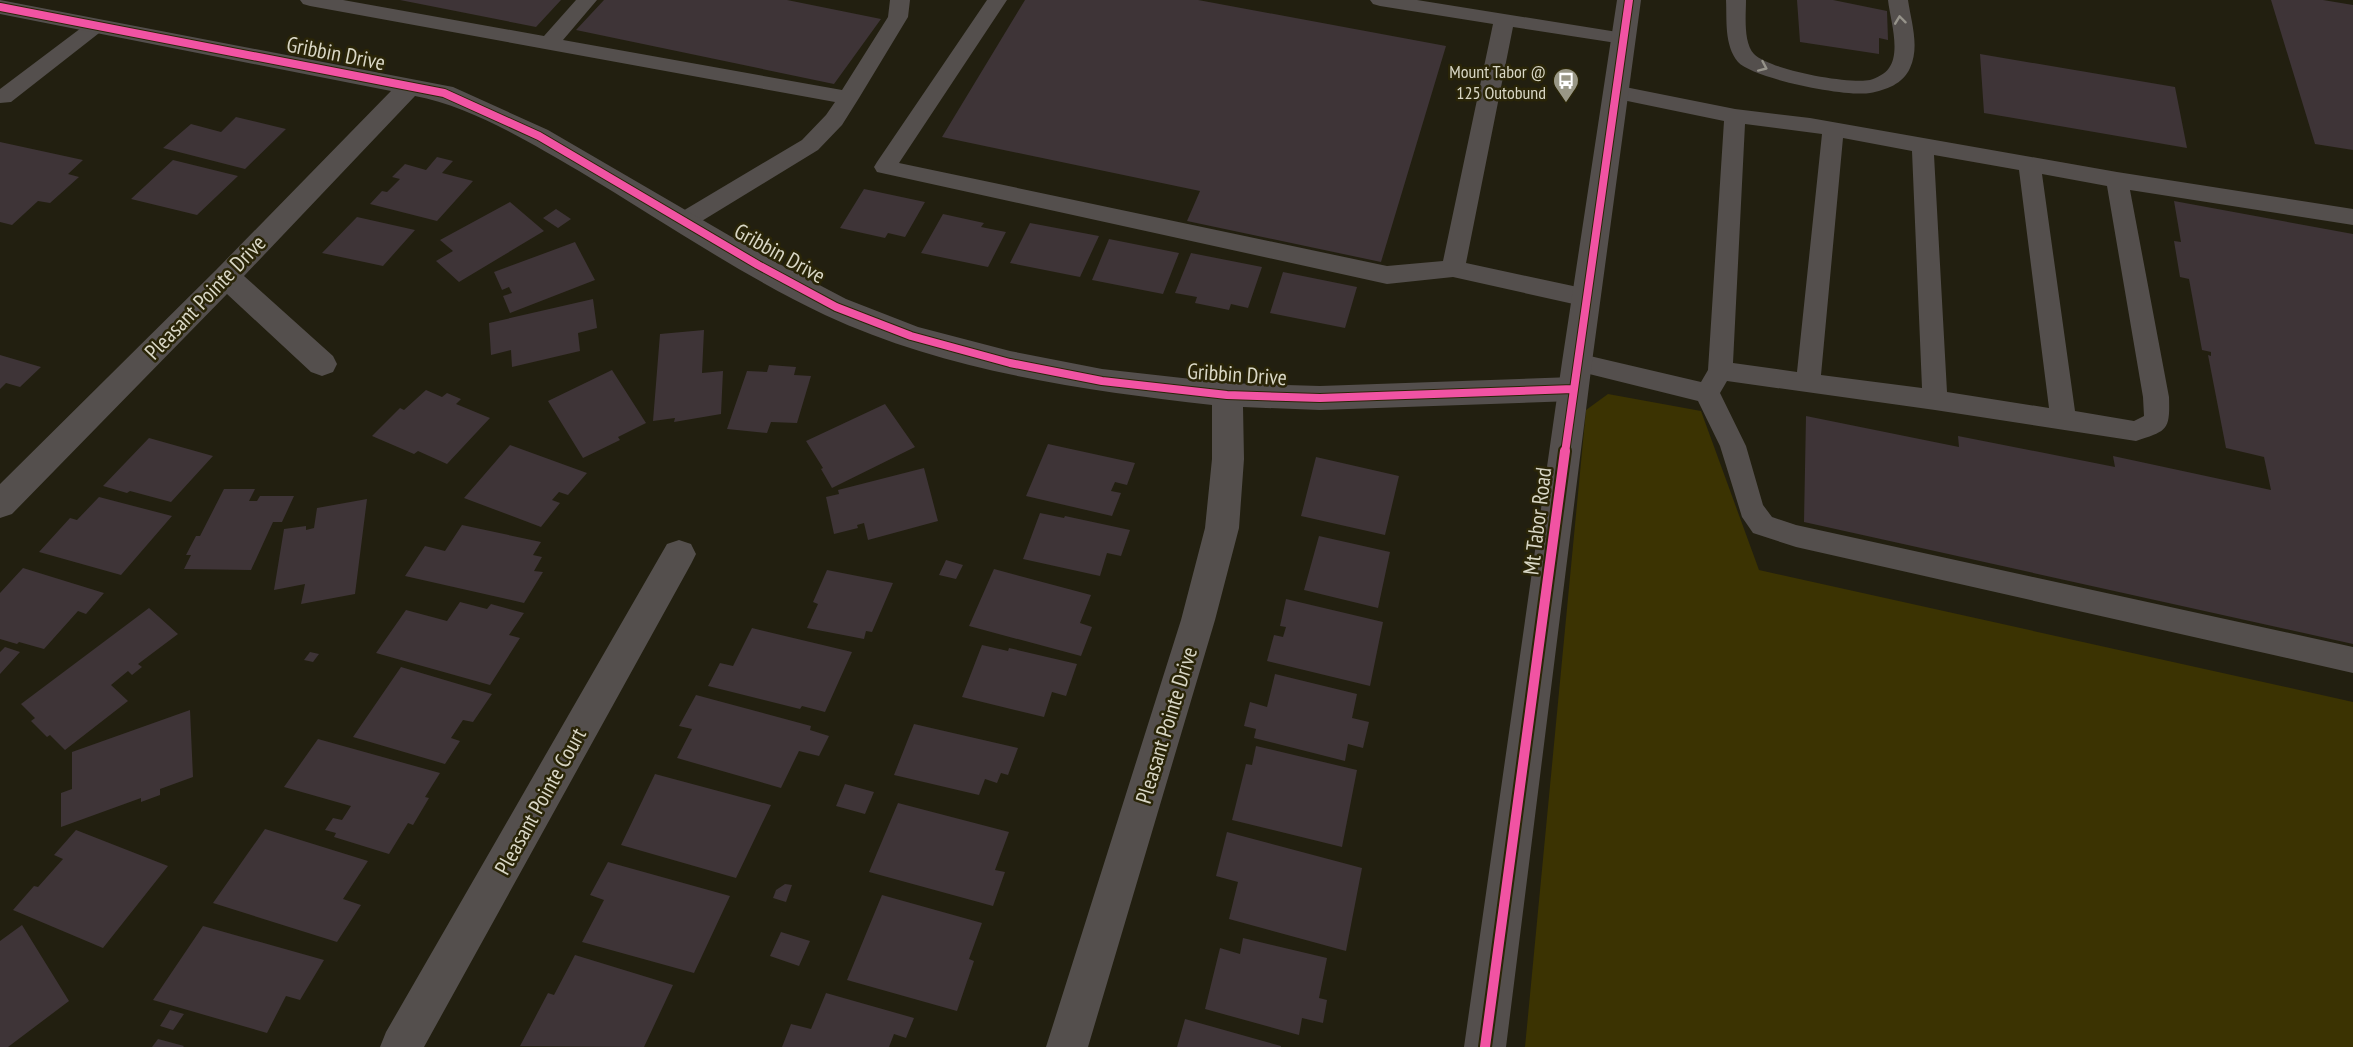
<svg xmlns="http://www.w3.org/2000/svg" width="2353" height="1047" font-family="'PT Sans Narrow',sans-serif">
<rect width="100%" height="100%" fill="#221f10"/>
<path fill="#3b3302" d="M1608,394l93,17 58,159 594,132v345h-828l61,-637z"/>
<path fill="#3e3437" d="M400,0h161l-25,27z
M604,0h183l94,19 -47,65 -258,-54z
M1025,0h173l248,46 -65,216 -194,-41 13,-30 -258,-54z
M1797,0h36l54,11 1,29 -9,-2v16l-79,-12z
M2271,0h52l30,5v145l-38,-6z
M1980,54l195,33 12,61 -203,-35z
M236,117l50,12 -41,40 -82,-21 28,-24 30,8z
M0,142l83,18 -15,14 11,3 -29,26 -12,-2 -26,24 -12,-3z
M437,157l16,4 -11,12 31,8 -36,40 -67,-17 12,-13 5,1 13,-13 -8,-2 13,-13 21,6z
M173,160l65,16 -41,39 -66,-16z
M864,189l61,13 -20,35 -17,-4 -3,5 -45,-10z
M2174,201l179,33v410l-549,-122 2,-106 153,31 -1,-11 157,31 -2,-11 158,34 -7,-33 -38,-9 -18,-93 3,1v-4l-9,-2 -13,-71 -9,-2 -6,-36 7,1z
M510,202l34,29 -85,51 -23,-21 17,-10 -13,-11z
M556,209l15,10 -13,9 -15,-10z
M943,214l41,9 -3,4 25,5 -18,35 -67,-14z
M357,217l58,13 -32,36 -61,-13z
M1030,223l69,13 -19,41 -70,-14z
M1109,239l70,14 -16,41 -71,-14z
M575,242l20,38 -85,33 -7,-17 9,-3 -3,-6 -7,3 -8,-18z
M1191,253l71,14 -14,41 -17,-4 -2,6 -34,-7 2,-6 -22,-4z
M1283,272l74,15 -12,41 -75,-15z
M593,299l4,29 -19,5 2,18 -68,16 -1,-17 -20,5 -2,-32z
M704,330l-2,43 21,-2 -2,43 -47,8 1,-4 -22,3 7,-87z
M0,355l41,12 -21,20 -14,-4 -6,6z
M769,365l27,2 -2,8 17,1 -14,47 -26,-1 -4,11 -40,-4 20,-58 20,1z
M612,370l34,53 -28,14 2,3 -37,18 -35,-57z
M426,390l16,7 5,-4 14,6 -5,5 34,14 -43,46 -29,-13 -4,3 -42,-18 28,-28 4,2z
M885,404l30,43 -83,41 -11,-19 2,-1 -17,-27z
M149,438l64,18 -42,46 -41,-11 -3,2 -24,-7z
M1048,444l87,19 -8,22 -12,-3 -4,9 10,2 -9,23 -86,-20z
M510,445l77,28 -19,22 -9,-3 -7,8 8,3 -19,24 -77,-29z
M1316,457l83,19 -14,59 -84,-19z
M924,468l14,53 -70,19 -4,-17 -7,2 1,3 -24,6 -8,-37 13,-3 -1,-4z
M224,489h31l-6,12h8l3,-5h34l-12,26h-9l-22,48 -67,-1 7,-14h-5l10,-19h4z
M99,497l73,19 -51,59 -82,-23 31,-34 7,2z
M367,499l-12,95 -54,10 4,-20 -31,6 10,-61 22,-3v4l8,-2 3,-20z
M1040,513l24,5 1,-2 65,14 -9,26 -14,-3 -7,23 -77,-17z
M462,525l79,17 -8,13 9,2 -8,14 9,1 -19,31 -119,-27 20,-30 20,5z
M1319,536l71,16 -12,56 -74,-18z
M946,560l17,5 -7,14 -17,-4z
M23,568l81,25 -18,21 -8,-3 -34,38 -25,-7 -2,2 -17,-5v-46z
M994,569l97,26 -11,28 12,4 -11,29 -112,-30z
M827,570l66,13 -21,49 -6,-1 -2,8 -57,-11 11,-24 -5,-2z
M1286,599l97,23 -13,64 -103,-25 7,-26 9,2 3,-10 -6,-1z
M460,602l27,7 4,-5 33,9 -15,22 11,3 -30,47 -114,-32 30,-43 41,11z
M149,608l29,26 -40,30 4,3 -10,8 -4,-4 -17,14 17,16 -63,49 -15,-15 -3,2 -16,-16 4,-3 -14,-14z
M752,628l100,24 -27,60 -23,-6 -2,3 -92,-23 12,-23 13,3z
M982,645l26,6 1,-3 68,16 -11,32 -14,-4 -8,25 -82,-20z
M5,647l15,5 -20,22v-22z
M310,652l9,2 -6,8 -9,-2z
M401,667l91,27 -19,28 -10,-2 -12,18 9,3 -15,23 -92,-27z
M1275,674l82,20 -5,24 17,4 -6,26 -15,-4 -3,17 -91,-23 2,-9 -12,-3 6,-24 17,5z
M696,695l115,31 -1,4 19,6 -10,20 -20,-5 -18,37 -104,-30 15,-29 -13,-3z
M190,710l3,67 -33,12v6l-19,7v-4l-80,29v-34l11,-4v-37z
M914,724l104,24 -10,27 -7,-2 -4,10 -12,-4 -6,16 -85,-20z
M318,739l122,34 -15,24 4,1 -16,27 -5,-2 -19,31 -55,-17 2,-4 -11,-3 8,-12 9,2 9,-14 -67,-19z
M1256,746l101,24 -15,77 -110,-27 14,-56 6,1z
M655,774l116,31 -35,73 -115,-33z
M845,784l29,8 -9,22 -29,-8z
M898,803l111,29 -14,38 10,2 -12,34 -124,-34z
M265,829l103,32 -25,38 18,6 -24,37 -124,-39z
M76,830l92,36 -65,82 -90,-38 21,-24 4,1 25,-28 -9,-4z
M1227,832l135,36 -16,83 -117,-32 9,-37 -22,-6z
M608,862l122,34 -36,77 -112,-31 22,-42 -14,-5z
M785,884l7,1 -6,17 -13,-4 3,-8z
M882,895l100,28 -13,36 5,2 -17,50 -110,-31z
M22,925l47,76 -61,46h-8v-106z
M203,926l121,34 -24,40 -14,-4 -19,37 -114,-33z
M781,932l29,9 -11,25 -29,-10z
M1243,938l84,20 -8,40 8,2 -4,23 -21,-5 -3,17 -94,-26 15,-61 20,6z
M575,955l98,30 -29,62 -124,-1 28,-53 6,2z
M826,993l88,25 -8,20 -12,-4 -5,13h-107l9,-23 20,5z
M170,1010l14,4 -11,16 -13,-4z
M1185,1019l96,27v1h-104z
M158,1039l26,7 -1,1h-31z"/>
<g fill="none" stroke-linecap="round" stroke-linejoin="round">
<path fill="#544f4d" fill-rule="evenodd" d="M300,0h43l201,36 32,-36h21l-34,40 279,50 46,-73 2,-17h20l-2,17 -49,81 -17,27 -24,25 -126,77 -8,2 -8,-2 -3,-6 3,-6 126,-75 24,-25 9,-13 -525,-96 -7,-2z
M987,0h20l-108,163 488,103 56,-5 50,-237 -113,-18 -7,-2 -3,-4h47l213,34 3,4 -3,4 -7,2 -110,-17 -47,236 121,26 8,3 4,6 -4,6 -8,3 -134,-30 -66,7 -510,-112 -3,-5 3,-5z
M1726,0h20c0,15 -3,42 8,54 16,16 93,30 116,26 6,-2 15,-6 19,-12 12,-17 1,-49 -1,-68h20c3,21 12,47 2,68 -7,16 -24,22 -40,25 -24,4 -116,-14 -132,-31 -14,-17 -11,-42 -12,-62z
M96,20l7,2 3,4 -3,4 -92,72 -11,1v-14l89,-67z
M1615,85l120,24 75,9 307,54 236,37v16l-223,-35 39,207c1,33 -1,34 -33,44l-201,-31 -208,-29 -7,12 26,53 17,59 9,12 24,8 557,122v26l-557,-126 -43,-14 -11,-16 -22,-71 -22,-45 -121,-30 -9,-2 -3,-7 3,-7 9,-2 124,29 7,-12 16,-249 -116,-24 -4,-5 4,-5zM1745,124l77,10 -25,238 -64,-9zM1843,138l69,13 10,237 -101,-13zM1934,155l85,15 30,238 -102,-16zM2042,174l65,12 36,211 1,19 -10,5 -59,-10z"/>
<path fill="#544f4d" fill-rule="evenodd" d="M0,0l453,87 95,43 220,128 78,41 72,28 92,24 92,18 125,14 93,3 253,-9 11,4 4,8 -4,8 -11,4 -253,9 -77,-3 1,52 -5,69 -24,92 -127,427h-42l135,-427 24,-92 7,-69v-54c-130,-15 -267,-34 -387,-90 -84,-40 -166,-96 -246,-144 -48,-28 -109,-65 -164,-75l-171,180 89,80 4,8 -4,8 -11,4 -11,-4 -84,-78 -215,220 -12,4v-34l216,-214 175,-179 -391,-77z
M679,540l12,4 5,10 -5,10 -267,483h-44l6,-15 281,-488z"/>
<path fill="#544f4d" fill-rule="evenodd" d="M1617,0h24l-49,362 -86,685h-42l98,-685z"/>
<defs>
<path id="cycleway-far1" d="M0,7l444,86 95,43 219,129 78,42 75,29 99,27 92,18 125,14 93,3 253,-9
M1565,453l64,-453"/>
<path id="cycleway" d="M1485,1047l80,-596"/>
</defs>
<use href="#cycleway-far1" stroke="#2a2508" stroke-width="10"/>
<use href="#cycleway" stroke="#2a2508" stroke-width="14"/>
<use href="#cycleway-far1" stroke="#f153a3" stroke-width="8"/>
<use href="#cycleway" stroke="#f153a3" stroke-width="10"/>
</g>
<defs><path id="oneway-chevron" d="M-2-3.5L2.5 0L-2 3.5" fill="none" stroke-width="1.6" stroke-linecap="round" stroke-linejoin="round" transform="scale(1.5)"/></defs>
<g stroke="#96938a">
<use href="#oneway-chevron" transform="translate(1900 20) rotate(-97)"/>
<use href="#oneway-chevron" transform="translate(1763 67) rotate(24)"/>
</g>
<defs>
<symbol id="bus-pin" viewBox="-11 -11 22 30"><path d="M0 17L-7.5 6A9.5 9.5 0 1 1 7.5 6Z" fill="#999786" stroke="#2a2508"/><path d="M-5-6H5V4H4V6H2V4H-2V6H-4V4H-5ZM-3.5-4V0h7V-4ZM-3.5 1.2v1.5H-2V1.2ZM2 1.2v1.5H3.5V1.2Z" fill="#fff"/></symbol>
</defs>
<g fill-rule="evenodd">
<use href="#bus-pin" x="1551" y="66" width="30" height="40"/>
</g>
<g text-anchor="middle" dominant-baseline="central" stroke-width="5" stroke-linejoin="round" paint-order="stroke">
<g font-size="18" fill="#d9d7c6" stroke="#2a2508" text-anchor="end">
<text x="1546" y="71">Mount Tabor @<tspan x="1546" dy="21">125 Outobund</tspan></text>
</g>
<g font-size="22" fill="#d9d7c6" stroke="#2a2508">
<text transform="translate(336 53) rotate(11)">Gribbin Drive</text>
<text transform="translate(780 253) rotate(29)">Gribbin Drive</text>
<text transform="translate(205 297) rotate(-46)">Pleasant Pointe Drive</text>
<text transform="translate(1237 374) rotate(4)">Gribbin Drive</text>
<text transform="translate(1537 521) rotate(-83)">Mt Tabor Road</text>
<text transform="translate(1166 725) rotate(-73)">Pleasant Pointe Drive</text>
<text transform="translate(540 801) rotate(-61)">Pleasant Pointe Court</text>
</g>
</g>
</svg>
